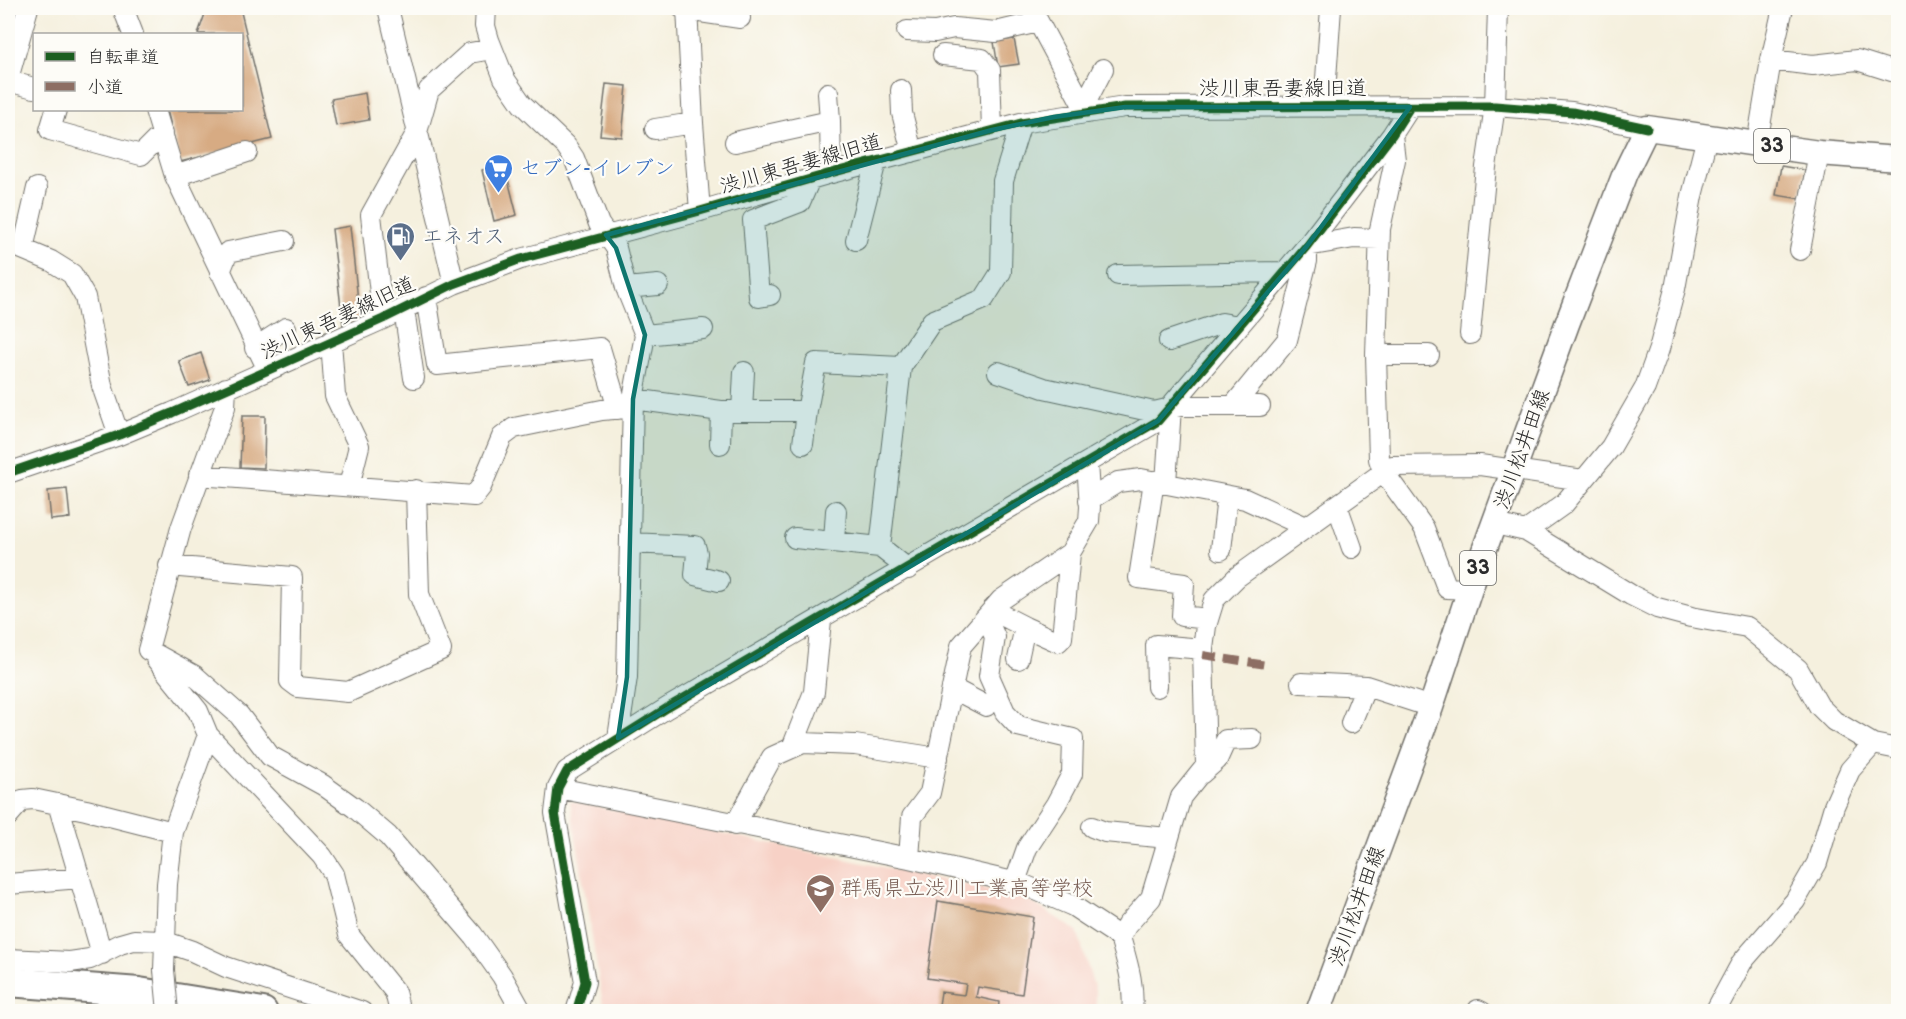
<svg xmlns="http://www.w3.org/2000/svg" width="1906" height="1019" font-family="'Balsamiq Sans','Klee One',sans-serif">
<rect width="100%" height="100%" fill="#fdfcf7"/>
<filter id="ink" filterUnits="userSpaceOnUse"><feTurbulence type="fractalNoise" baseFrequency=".0167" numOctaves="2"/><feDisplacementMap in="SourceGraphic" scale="12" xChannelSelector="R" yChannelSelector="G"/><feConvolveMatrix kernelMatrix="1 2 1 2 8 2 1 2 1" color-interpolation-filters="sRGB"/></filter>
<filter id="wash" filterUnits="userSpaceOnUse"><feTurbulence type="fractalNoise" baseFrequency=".008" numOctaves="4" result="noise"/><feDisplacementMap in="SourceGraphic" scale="24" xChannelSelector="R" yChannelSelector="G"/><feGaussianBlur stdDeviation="1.35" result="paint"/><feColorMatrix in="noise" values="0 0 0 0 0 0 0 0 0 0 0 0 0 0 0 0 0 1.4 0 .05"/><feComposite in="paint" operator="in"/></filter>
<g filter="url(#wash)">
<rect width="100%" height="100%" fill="#f5f0de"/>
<path fill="#f7d1c6" d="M570,801l454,96 53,34 19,62v18h-492z"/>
<g id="blocks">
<path fill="#d7ab83" d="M207,8h33l32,131 -92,23 -13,-52h75v-76h-44z
M1014,39l5,25 -21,3 -4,-25z
M606,84l21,2 -5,51 -22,-2z
M365,93l4,27 -33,6 -5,-27z
M504,164l13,51 -23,6 -12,-51z
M1781,166l24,4 -5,29 -24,-4z
M350,226l10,93 -17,6 -11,-96z
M201,353l9,27 -21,7 -10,-26z
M242,416h23l-1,52 -24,-1z
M67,489l3,29 -19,2 -3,-29z
M938,901l95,16 -11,77 -44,-7 -2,10 23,5 -1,10h-60l3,-20 23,3 2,-11 -39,-6z"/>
</g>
</g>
<g filter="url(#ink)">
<use href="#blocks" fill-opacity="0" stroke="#72706a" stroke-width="1.5"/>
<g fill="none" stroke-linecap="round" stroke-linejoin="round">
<defs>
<path id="minor" d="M123,8l10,26
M388,8l66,276
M486,8l-1,18 4,14 15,38 18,26 44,42 8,12 25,66 17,24 10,40 19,47 -12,64 -6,278 -9,61
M682,8l5,2 53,8 -1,-10
M687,8l6,115 7,88
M1031,8l56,105
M907,31l28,1 19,-4 42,4 42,-10
M943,55l39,4 8,11 2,60
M1771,60l42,5 44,-5 41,13
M8,79l20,-71
M8,81l26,7
M901,90l1,23 10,39
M1324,107l7,-99
M56,110l-6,20 91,25 22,-22
M155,110l20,66 93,194
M1087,113v-13l16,-31
M830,121l1,52
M655,129l38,-6
M1392,135l3,25 -15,69 -4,126 3,104 4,12 41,57 23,60 23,1
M735,142l95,-21 -2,-28
M1757,144l14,-84 12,-52
M175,176l72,-24
M856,240l20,-79
M8,243l43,18 21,13 13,23 17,89 17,49
M23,249l14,-61
M1800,250l19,-97
M220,272l8,-20 56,-11
M1118,275l167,-3
M626,288l32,-3
M770,295l-11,2 -6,-77 47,-18 10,-23
M426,297l11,68 163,-17 18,61
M404,309l10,69
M383,319l-12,-104 46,-83 12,-42 41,-37 22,-4
M1470,334l16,-167 9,-61 3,-98
M645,335l58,-6
M331,341l4,55 24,50 -10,40
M1169,341l53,-18 17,3
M255,348l31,-20
M1376,355h53
M998,372l46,16 110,24 26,-6h80
M1233,406l54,-66 20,-79v-15l47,-8 25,1
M742,411l2,-39
M720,444l1,-33
M803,444l4,-33
M8,473l111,-38 53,-22 211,-94 71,-35 67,-25 179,-48 131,-38 190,-50 104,-16 370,-1 77,6 75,16
M199,475l275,21 7,-9 21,-50 12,-9 88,-18 23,-2 8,-9 88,12h86l9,-48 85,4
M1154,481l-15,97 45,6 -2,32 26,3
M1166,483l5,-76
M1089,500l29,-18 23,-3 104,20 61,28
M1337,505l15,43
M1495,524l31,7 105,64 26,13 34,9 56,10 51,42 21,37 15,15 39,23 25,5
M1526,531l38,-27 47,-57 34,-59 14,-39 16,-60 17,-93 15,-59
M795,538l85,9 28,22
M834,541l2,-30
M630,543l65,3 2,7 -2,22 24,6
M880,547l21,-180 31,-46 52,-22 17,-27 2,-91 18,-58
M1221,550l6,-53
M169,566l123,11 -2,104 8,6 50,5 93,-42 -22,-56 -3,-104
M992,610l33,17 33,15 4,-4 8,-85
M986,617l9,20 -6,39 16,36 13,14 55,13 -1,35 -16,30 -29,44 -12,34
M148,650l47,26 44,39 31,41 53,29 32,23 33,28 85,99 29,41 20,36
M148,650l33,-122 44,-121 1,-19
M156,659l42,52 10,24 114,121 12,18 15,61 46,57 5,20
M1018,659l7,-32
M1301,683l65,3 -15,37
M1366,686l65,21
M1157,687l-1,-42 47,4
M952,688l34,18
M792,748l22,-56 7,-72
M1201,774l16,-14 9,-20 26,-1
M558,788l351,70 113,26 51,22 47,31c7,25 15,48 12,75
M58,804l44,150
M8,816l14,-16 11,-1 53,11 87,22
M735,825l37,-68 31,-14 52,2 83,13
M1092,827l13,5 63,6
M909,858l3,-41 18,-24 31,-147 40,-46 69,-47 19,-32 1,-14 -3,-44
M8,884l72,-6
M1120,937l7,-12 24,-27 30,-101 25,-31 -3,-117 3,-23 8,-26 23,-23 155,-111 88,-1 103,15
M8,959l62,3 20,-3 30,-15 14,-4 29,1 29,10 34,16 136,45
M164,970l3,-86 6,-52 35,-97
M1478,1010l4,2
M576,1012l9,-30 -30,-169 3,-25 9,-17 100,-63 491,-287 149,-175 85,-111 18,-28
M1715,1012l27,-50 53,-61 22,-38 17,-57 16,-36 23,-26"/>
<path id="major" d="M1318,1012l113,-305 39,-118 97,-265 58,-151 22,-45 172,25 79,6"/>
<path id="highway" d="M8,982l131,10 124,20"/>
</defs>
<use href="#minor" stroke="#72706a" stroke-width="22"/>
<use href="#major" stroke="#72706a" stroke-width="27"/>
<use href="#highway" stroke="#72706a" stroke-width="32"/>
<use href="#minor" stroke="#fff" stroke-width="20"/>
<use href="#major" stroke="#fff" stroke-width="24"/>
<use href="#highway" stroke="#fff" stroke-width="28"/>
<defs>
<path id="minor-bridge" d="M164,970l4,42"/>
</defs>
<use href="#minor-bridge" stroke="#72706a" stroke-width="22" stroke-linecap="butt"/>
<use href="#minor-bridge" stroke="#fff" stroke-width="20"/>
<path stroke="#8d6e63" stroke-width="8" stroke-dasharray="15 8" stroke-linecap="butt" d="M1203,655l63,10"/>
<defs>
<path id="cycleway" d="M8,473l111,-38 53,-22 211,-94 71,-35 67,-25 179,-48 131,-38 190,-50 104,-16 370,-1 77,6 75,16
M576,1012l9,-30 -30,-169 3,-25 9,-17 100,-63 491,-287 149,-175 85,-111 18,-28"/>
</defs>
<use href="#cycleway" stroke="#fdfcf7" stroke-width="13"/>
<use href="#cycleway" stroke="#1b5e20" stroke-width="9"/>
</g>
</g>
<path fill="#0f766e" fill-opacity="0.2" stroke="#0f766e" stroke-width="4.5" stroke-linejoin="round" d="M1125,107h285l-103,139 -149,175 -540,317 9,-61 6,-278 12,-64 -29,-87 -10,-13 386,-105 62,-13z"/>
<defs>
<symbol id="supermarket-pin" viewBox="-11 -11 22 30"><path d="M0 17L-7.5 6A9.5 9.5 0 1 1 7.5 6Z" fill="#3f7fe0" stroke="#fdfcf7"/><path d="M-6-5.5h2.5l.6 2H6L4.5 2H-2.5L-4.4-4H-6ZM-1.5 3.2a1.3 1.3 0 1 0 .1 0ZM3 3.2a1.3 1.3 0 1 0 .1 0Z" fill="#fff"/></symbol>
<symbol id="fuel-pin" viewBox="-11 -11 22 30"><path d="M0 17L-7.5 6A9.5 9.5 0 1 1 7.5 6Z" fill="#5c6f8a" stroke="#fdfcf7"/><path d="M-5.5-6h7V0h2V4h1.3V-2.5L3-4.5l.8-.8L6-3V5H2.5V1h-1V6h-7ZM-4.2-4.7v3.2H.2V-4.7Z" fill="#fff"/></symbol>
<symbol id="school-pin" viewBox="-11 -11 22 30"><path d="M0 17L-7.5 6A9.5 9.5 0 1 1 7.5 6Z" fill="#8d6e63" stroke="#fdfcf7"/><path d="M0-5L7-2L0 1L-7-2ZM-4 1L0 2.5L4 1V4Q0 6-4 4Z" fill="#fff"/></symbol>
</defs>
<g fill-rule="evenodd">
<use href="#supermarket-pin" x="482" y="152" width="33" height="45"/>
<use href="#fuel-pin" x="384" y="220" width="33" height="45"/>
<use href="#school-pin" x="804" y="872" width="33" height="45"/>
</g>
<g text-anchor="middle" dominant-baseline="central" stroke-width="4.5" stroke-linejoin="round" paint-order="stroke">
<g fill="#fdfcf7" stroke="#6a6a68" stroke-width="1.5">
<rect x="1754" y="129" width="36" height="34" rx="4.5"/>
<rect x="1460" y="551" width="36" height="34" rx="4.5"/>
</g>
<g font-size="20" font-weight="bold" fill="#2b2b2b">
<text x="1772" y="146">33</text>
<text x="1478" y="568">33</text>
</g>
<g font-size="21" fill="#2b2b2b" stroke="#fdfcf7">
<text x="1283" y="88">渋川東吾妻線旧道</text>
<text transform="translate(801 164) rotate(-16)">渋川東吾妻線旧道</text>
<text transform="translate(338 318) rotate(-25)">渋川東吾妻線旧道</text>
<text transform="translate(1522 449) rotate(-70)">渋川松井田線</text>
<text transform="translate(1357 906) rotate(-70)">渋川松井田線</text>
</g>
<g font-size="21" fill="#366cbe" stroke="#fdfcf7" text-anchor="start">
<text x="520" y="168">セブン-イレブン</text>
</g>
<g font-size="21" fill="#4e5e75" stroke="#fdfcf7" text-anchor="start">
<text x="422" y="236">エネオス</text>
</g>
<g font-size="21" fill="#785e54" stroke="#fdfcf7" text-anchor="start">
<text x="841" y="888">群馬県立渋川工業高等学校</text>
</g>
</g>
<rect width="1906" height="1019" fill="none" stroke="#fdfcf7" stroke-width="30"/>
<rect x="33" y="33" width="210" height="78" fill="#fdfcf7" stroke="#a9a8a5" stroke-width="1.5"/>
<rect x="45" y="52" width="30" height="9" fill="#1b5e20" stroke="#a9a8a5" stroke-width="1.5"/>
<text x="87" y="63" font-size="18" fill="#2b2b2b">自転車道</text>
<rect x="45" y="82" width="30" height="9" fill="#8d6e63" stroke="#a9a8a5" stroke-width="1.5"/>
<text x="87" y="93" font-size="18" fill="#2b2b2b">小道</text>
</svg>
